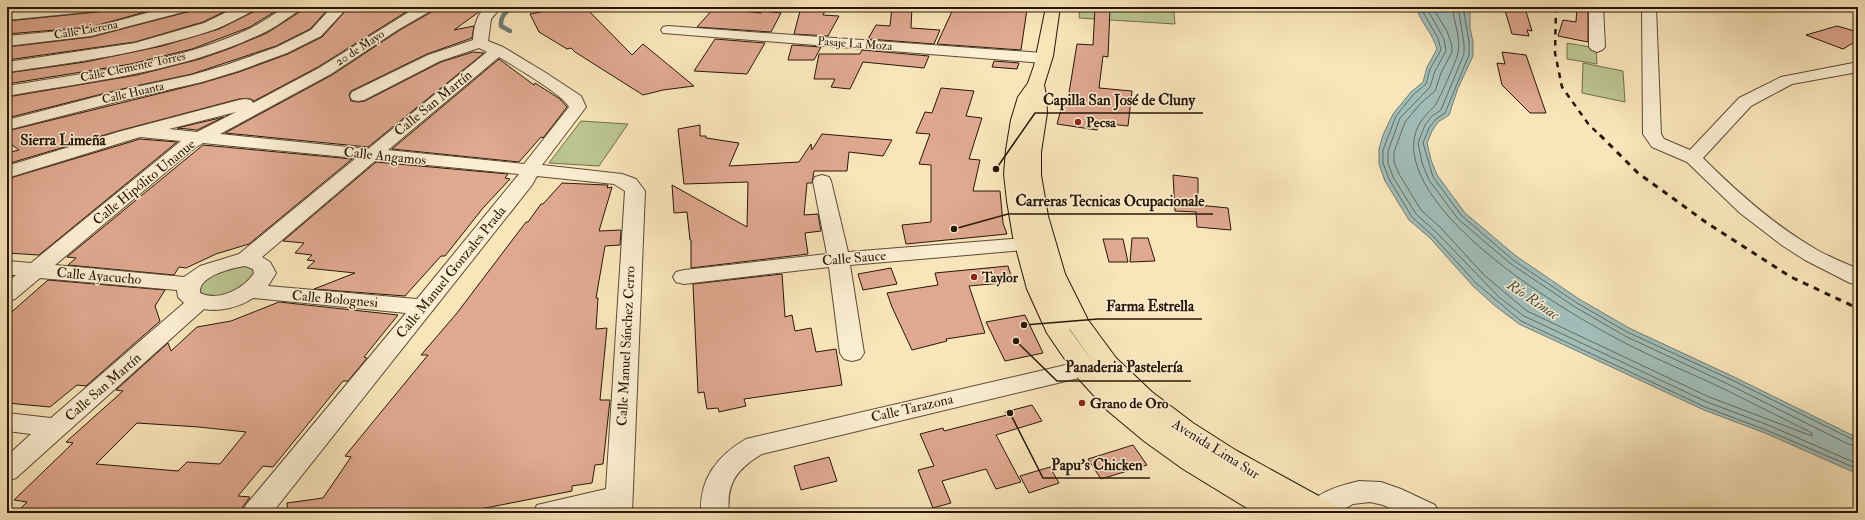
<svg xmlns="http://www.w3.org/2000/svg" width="1865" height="520" font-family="'IM FELL Double Pica',serif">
<rect width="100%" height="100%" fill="#f9e5ba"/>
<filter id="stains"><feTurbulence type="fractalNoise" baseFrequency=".005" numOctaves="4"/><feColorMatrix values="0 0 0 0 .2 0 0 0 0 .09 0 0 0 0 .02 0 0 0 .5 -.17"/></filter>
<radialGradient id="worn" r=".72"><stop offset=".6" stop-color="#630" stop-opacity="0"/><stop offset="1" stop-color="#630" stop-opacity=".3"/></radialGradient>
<path fill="#bbc592" stroke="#726e4c" d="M1080,7l94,5 1,12 -96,-6z
M1567,43l29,5 1,16 -30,-5z
M1583,63l40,8 2,31 -43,-9z
M581,121l47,3 -29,42 -50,-3z
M240,265l14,4 2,4 -6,11 -27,12h-17l-5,-3 -2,-4 1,-5 12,-10z"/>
<path fill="#a1bdb8" stroke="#717b71" d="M1416,7h51l3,6v15l3,14v14l-15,32 -9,27 -11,7 -6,9 -5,12 4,17 6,15 28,38 51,43 63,43 50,29 105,49 124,61v36l-93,-41 -61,-23 -185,-86 -25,-19 -21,-19 -43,-48 -21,-18 -24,-39 -6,-17v-15l4,-14 10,-21 18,-22 12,-10 4,-15 10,-18c-5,-17 -16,-26 -21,-42z"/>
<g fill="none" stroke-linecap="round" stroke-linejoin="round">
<path stroke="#646a60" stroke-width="1" d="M1420,7l18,31 3,12 -11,19 -4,15 -13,11 -17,21 -13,34v13l6,16 23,38 21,19 43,47 45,38 184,86 61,23 92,39
M1426,7l18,32 2,12 -11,20 -5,16 -30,31 -12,33v12l5,14 23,37 20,18 64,66 24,18 183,86 61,23 90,39
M1432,7l15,24 5,15v6l-11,21 -6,18 -14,12 -16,19 -11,30v10l5,12 22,36 20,18 43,47 43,36 182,86 103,39v-3c-29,-14 -57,-29 -86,-43 -30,-15 -62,-27 -93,-43 -64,-32 -208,-118 -219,-194 -2,-15 3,-29 13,-39 3,-4 7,-6 9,-10 5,-9 20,-42 22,-51 3,-14 -4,-32 -6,-46
M1458,7l6,36v11l-23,56 -9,6 -7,9 -7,18 4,20 7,17 29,39 53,45 64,43 50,29 105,49 118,59 10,3
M1463,7l6,35v13l-24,58 -9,6 -7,9 -6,15 10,34 28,38 52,45 64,43 50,29 105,48 126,62"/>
<path stroke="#717b71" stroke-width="4.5" d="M510,31l-9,-5c-1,-9 4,-13 10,-19"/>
</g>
<path fill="#dfa890" stroke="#281707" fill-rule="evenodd" d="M105,7h58l-72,20 -84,7v-13l90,-9 6,-1z
M194,7h40l-31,15 -68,20 -128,18v-13l84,-10 100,-26z
M257,7h25l-32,20 -58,22 -61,15 -124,20v-11l78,-11 77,-16 57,-17 36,-18z
M303,7h27l-20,22 -34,17 -84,28 -70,15 -115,29v-21l130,-22 63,-16 31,-11 36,-15 34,-22z
M349,7h65l-96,60 -64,34 -3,-2h-12l-121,32 -111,33v-11l12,-3 -12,-9v-10l195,-48 37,-11 49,-18 34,-17z
M435,7h48l-3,4 -26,19 20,-4 -2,12 -45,16 -76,37 -2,4 2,6 7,1 7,-1 76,-39 32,-10 11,1 -116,94 -143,-14 107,-58 68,-45 33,-19z
M567,7h18l47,48 11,-11 51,42 -31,4 -20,5 -68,-43 -4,-4 -4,1 -28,-17 -9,-18z
M801,7h26l-4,8 16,1 -11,20 -34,-2z
M892,7h20l-1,21 29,2 -6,14 -66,-5 8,-14 14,1z
M954,7l73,2 -6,41 -84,-6z
M1504,7l21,1 7,23 -5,-1 2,6 -17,-2z
M1577,7h11v35l-30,-6 5,-16 13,2z
M714,8l47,5 1,-2 19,2 -10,19 -74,-5z
M1095,8l15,1 -2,48 -5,-1 -4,32 33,3 -4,35 -29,-3 -2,7 -40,-6 7,-25h4l9,-55 16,1z
M1837,26l21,6v8l-15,9 -37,-14z
M715,39l50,4 -18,31 -53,-3z
M792,45l29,2 -7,13h-26z
M862,50l67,6 -5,12 -61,-6 -13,27 -19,-2 4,-8h-21l5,-25h41z
M1502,52l24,3 20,58h-16l-28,-28 -5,-22 8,1z
M499,59l35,26 1,-2 25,16 7,8 -24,31 -2,-1 -22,25 -127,-13z
M994,61l25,2 -2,6 -25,-2z
M941,88l33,3 -8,25 16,2 -13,41 11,1 -7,31h27l3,32 4,11 -101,10 -4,-19 29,-3v-57l-12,-1 11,-30 -14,-1 9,-21 7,1z
M224,117l-27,13 -20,-2z
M700,125v11h6v2l33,5 -10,23 70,-4 12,-18 1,6 10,-16 70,6 -9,16 -34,-4 -2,19h-33l-2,12h-5l-3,32 14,-1 3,17 -16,2 3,21 -117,14v-28h-1l-3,-28 -13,1 -2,-28 75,42 1,-45 -64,2 -6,-55z
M140,139l37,3 -138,113 -32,-2v-74z
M203,145l149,14 -103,85 -33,10 -30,14 -7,-1 -5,8 -106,-10 8,-7 -9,-1z
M376,162l132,12 -3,4 5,1 -27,29 -38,48h-4l-36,40 -91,-7 41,-16 -48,-5 8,-7 -8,-1 5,-5 -17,-2 9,-10 -21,-2z
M1173,175l25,3v27l30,3 3,22 -34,-3 -1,-15 -21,-1z
M562,183l44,2h2l-1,3 5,-1 -13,44 22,-1 -1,15 -15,1 -9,52h2l-2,31 11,-1 -7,72h10l-7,64 -8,1 -3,18 -20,3v5l-112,22h-172l-1,-10 36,-5 28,-41 -6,-1 83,-101h-7l36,-42 69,-91h2l13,-18h2z
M1132,238h16l7,23 -25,1z
M1103,239h20l5,23h-19z
M1008,266l5,16 -44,4 16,47 -39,6 1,2 -35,9 -20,-43 -5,-14 51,-8 -3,-12z
M891,268l6,16 -34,6 -5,-16z
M782,274l3,43 7,-2 3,16 16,-3 5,24 20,-3 6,36 -98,14 2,7 -27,6 -1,-4 -11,1 -3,-17 -6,1 -5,-109z
M48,280l117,10 -10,16 5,15 -74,65 -9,-1 -27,22 -43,-4v-87z
M279,302l119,13 -34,42 3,1 -19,23h-5l-70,86 -10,-1 -25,30 12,1 -12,16h-177l-42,-3 8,-8 -13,-2 59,-57 -7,-1 57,-51 -7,-1 52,-47 3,8 26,-24 34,-6zM137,423l62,4 47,5 -26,32 -33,-2 -9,9 -82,-7z
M1025,315l18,38 -38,8 -19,-39z
M1032,405l10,16 -46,14 25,47 -25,7 -10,-20 -44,12 9,22 -18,5 -15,-38 16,-4 -14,-32 23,-6 1,3 63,-16 -2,-3z
M1133,445l14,20 -46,14 -13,-20z
M829,457l8,24 -36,9 -7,-24z
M1050,467l9,16 -30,10 -9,-17z"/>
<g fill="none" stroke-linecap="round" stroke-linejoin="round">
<defs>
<path id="minor" d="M54,7h50l-2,3 -5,1 -90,9v-8z
M169,7h24l-2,3 -100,26 -84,10v-10l84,-8z
M237,7h19l-2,3c-13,7 -27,15 -41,20 -69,23 -135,32 -206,42v-10l128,-19 69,-20z
M285,7h17l-2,3c-13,8 -25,18 -39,24 -79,38 -169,47 -254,62v-10c82,-14 168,-22 244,-58 12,-6 23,-14 34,-21z
M332,7h16l-27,29 -34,17 -49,18 -36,11 -78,18 -117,30v-10l115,-30 70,-15 34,-10 51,-18 34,-17z
M417,7h17l-2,3 -33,19 -68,45 -111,60 148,15 119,-97 -8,-4 -39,13 -76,39 -6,1 -6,-1 -2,-4 2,-4 76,-37 45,-15c1,-13 3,-23 12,-33h16l-10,12 -3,22 15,6 43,26 35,23 5,11 -44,58 80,9 14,5 9,12 -13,322h-28v-2l-8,2h-63l4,-8 69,-16 19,-298 -11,-7 -77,-8 -5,9 -260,328h-30l4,-8 160,-192 -153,-15c-13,9 -33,14 -49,11l-188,169 -9,3v-25l24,-22 -24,-3v-18l44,5 133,-115 -6,-6 -1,-7 -137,-12 -25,21 -8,2v-18l9,-8h-9v-14l24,2 150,-122 -41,-4 -133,41v-12l111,-34 121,-32 6,-1 6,1 2,3 66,-35zM499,57c13,8 65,38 70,50l-45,57 -136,-14zM236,112l-39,20 -28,-3zM203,143l153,15 -117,96 -39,12 -16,11 -129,-12 141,-118zM376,160l143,14 -102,125 -149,-13 8,-13 -6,-11 -8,-5zM245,266l8,3 1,4c-10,16 -36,29 -54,20 -2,-17 32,-25 45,-27z
M1589,7h14l2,40 -3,3 -5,2 -5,-2 -3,-3z
M1642,7h14l5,127 3,5 26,11 49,-52 42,-21 77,-15v10l-66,12 -41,22 -48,52c35,35 73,69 116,93 13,7 26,12 39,18v16l-8,-2 -45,-23 -22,-14 -43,-33 -53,-51 -35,-15 -9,-13z
M668,26l375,27 6,2 2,3 -2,3 -6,2 -380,-30 -2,-3 2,-3z
M822,175l7,2 2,4 17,71 177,-14 7,2 3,4 -3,4 -7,2 -175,15 14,88 -4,6 -8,2 -8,-2 -4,-6 -11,-86 -145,17 -8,-2 -3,-5 3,-5 8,-2 143,-16 -14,-73 2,-4z
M1100,357l8,2 4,6 -4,6 -346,83c-25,15 -36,29 -33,59h-28c-2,-34 17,-58 45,-74z
M1359,481l22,1 20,7 34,16 4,8h-38l-18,-8 -13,-3 -17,2 -16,9h-35c10,-20 37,-27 57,-32z"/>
<path id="highway" d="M1046,7h14l-7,49 -9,29 2,10 1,18 -6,39v23l7,41 17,58 23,46 28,38 36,34 41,31 44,28 98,54 5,8h-40l-9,-5 3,5h-39l-72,-44 -39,-28 -36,-30 -31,-34 -30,-44 -20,-44 -14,-52 -6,-36 -3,-27 2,-24 5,-30 7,-23 10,-14 6,-17zM1069,328l27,38 -26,-36z"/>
</defs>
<use href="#minor" stroke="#5c4a34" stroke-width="2"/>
<use href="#highway" stroke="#281707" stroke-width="2"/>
<use href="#minor" fill="#fbeed2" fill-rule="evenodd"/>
<use href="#highway" fill="#f9e5ba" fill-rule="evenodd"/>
<path stroke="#281707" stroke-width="2.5" stroke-dasharray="5.5 5.5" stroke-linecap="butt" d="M1556,7l-1,46 7,34 27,38 12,11"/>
<path stroke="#281707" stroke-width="3" stroke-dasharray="6 6" stroke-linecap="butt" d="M1600,135l38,38 69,50 84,54 64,30"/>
<path stroke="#281707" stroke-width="3.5" stroke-dasharray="8 8" stroke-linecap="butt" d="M1853,306l5,2"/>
</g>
<g fill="#8f2418" stroke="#fbeed2" stroke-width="1.5">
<circle cx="1078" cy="122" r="4"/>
<circle cx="974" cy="277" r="4"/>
<circle cx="1082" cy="403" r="4"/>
</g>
<g text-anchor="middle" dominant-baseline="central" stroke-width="3" stroke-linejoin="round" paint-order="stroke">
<g font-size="12" fill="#281707" stroke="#fbeed2">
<text transform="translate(86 30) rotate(-10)">Calle Lierena</text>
<text transform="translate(855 44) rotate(4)">Pasaje La Moza</text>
<text transform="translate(360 48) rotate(-33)">20 de Mayo</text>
<text transform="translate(133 67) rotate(-12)">Calle Clemente Torres</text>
<text transform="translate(133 93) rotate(-13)">Calle Huanta</text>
</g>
<g font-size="14" fill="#281707" stroke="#fbeed2">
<text transform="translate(433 103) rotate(-39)">Calle San Martín</text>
<text transform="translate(385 156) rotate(6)">Calle Angamos</text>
<text transform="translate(144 182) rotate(-39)">Calle Hipólito Unanue</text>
<text transform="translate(854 258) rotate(-5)">Calle Sauce</text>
<text transform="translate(451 272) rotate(-51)">Calle Manuel Gonzales Prada</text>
<text transform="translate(99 276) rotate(5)">Calle Ayacucho</text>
<text transform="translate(335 299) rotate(5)">Calle Bolognesi</text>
<text transform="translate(626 346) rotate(-87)">Calle Manuel Sánchez Cerro</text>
<text transform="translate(103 387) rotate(-41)">Calle San Martín</text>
<text transform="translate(912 408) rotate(-13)">Calle Tarazona</text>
<text transform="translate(1216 449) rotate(32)">Avenida Lima Sur</text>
</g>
<g font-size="14" font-weight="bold" fill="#281707" stroke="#fbeed2" text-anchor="start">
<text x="1086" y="122">Pecsa</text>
<text x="982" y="277">Taylor</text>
<text x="1090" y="403">Grano de Oro</text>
</g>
<g font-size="15" font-weight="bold" fill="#281707" stroke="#fbeed2">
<text x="63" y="140">Sierra Limeña</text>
</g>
<g font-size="15" font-style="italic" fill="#525145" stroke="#fbeed2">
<text transform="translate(1533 300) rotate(34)">Río Rímac</text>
</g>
</g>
<path fill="none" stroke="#281707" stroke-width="1.5" d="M996 169L1035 113H1203M954 229L1008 214H1213M1024 325L1098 319H1202M1016 341L1057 381H1191M1010 413L1043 478H1150"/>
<g fill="#281707" stroke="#fbeed2" stroke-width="1.5">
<circle cx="996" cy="169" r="4"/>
<circle cx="954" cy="229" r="4"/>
<circle cx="1024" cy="325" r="4"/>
<circle cx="1016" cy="341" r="4"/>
<circle cx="1010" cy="413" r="4"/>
</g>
<g font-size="15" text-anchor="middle" font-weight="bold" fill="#281707" stroke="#fbeed2" stroke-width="3" stroke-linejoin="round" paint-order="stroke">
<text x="1119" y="105">Capilla San José de Cluny</text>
<text x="1110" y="206">Carreras Tecnicas Ocupacionale</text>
<text x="1150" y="311">Farma Estrella</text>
<text x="1124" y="372">Panaderia Pastelería</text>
<text x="1097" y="470">Papu's Chicken</text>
</g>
<rect width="1865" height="520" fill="none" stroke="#f9e5ba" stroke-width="24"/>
<rect x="8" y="8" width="1849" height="504" fill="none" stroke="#281707" stroke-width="2"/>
<rect x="12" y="12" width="1841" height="496" fill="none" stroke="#281707"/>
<rect width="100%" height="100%" filter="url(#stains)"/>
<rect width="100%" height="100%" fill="url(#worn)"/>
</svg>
